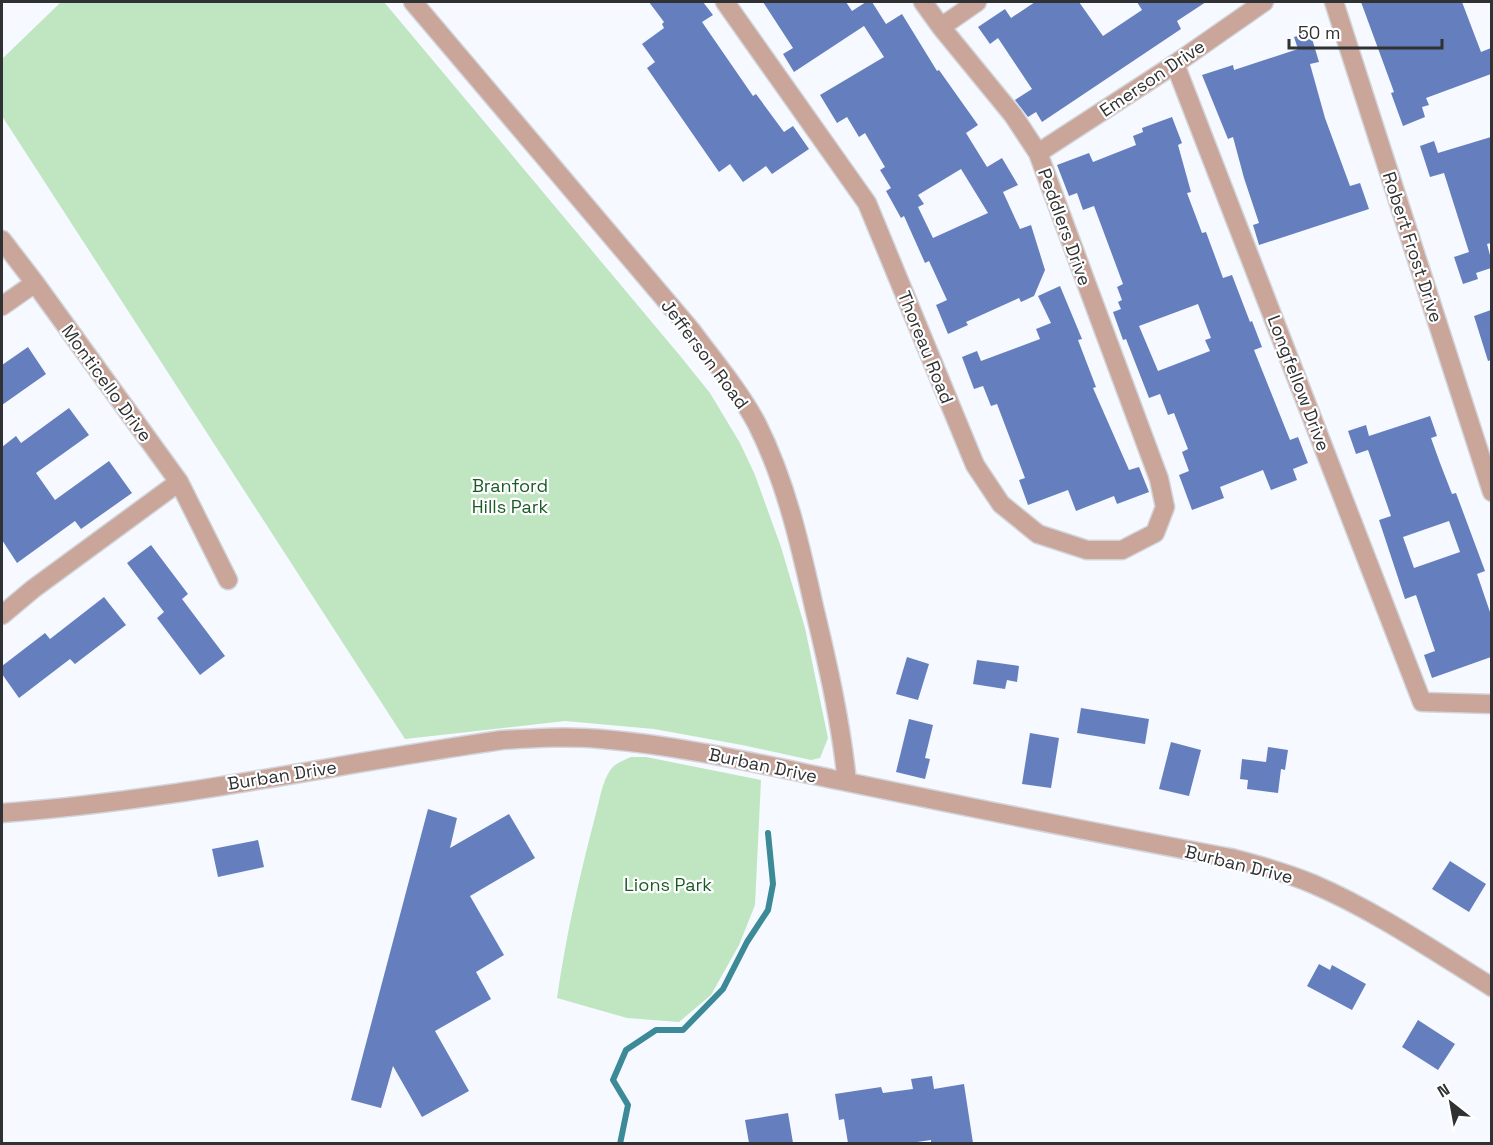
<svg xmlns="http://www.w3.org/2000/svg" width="1493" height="1145" font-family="'Space Grotesk',sans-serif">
<rect width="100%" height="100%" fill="#f6f9ff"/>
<path fill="#bfe6c1" d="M61,2h323l297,355 29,36 30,50 15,32 26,72 24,81 23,110 -8,20 -9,2 -69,-15 -88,-16 -89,-8 -160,18 -403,-623v-57z
M631,757h15l115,23 -6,125 -16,40 -28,50 -32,27 -52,-4 -70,-20c9,-62 22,-120 38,-181 4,-14 7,-36 16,-48 5,-6 13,-9 20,-12z"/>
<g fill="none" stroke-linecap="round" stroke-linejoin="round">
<path stroke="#3c8a97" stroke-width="6" d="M620,1144l8,-39 -15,-25 13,-30 30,-20h27l40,-41 24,-47 21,-32 5,-26 -5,-51"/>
</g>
<path fill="#657fbe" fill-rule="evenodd" d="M649,2h54l10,13 -11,7 51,74 3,-2 28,38 9,-6 16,23 -37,25 -6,-8 -23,16 -13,-18 -11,8 -72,-104 8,-6 -13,-18 22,-16 -2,-4 2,-2z
M763,2h83l6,9 14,-9h6l14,22 16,-10 35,57 2,-1 39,55 -12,8 21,34 15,-9 16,27 -15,7 17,37 11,-4 14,45 -11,26 -13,6 -2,-4 -53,24 2,3 -20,9 -12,-29 11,-5 -18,-39 -4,2 -21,-47 -3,2 -15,-27 5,-3 -11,-18 5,-3 -20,-34 -6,4 -12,-20 -10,6 -17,-28 64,-38 -20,-31 -70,46 -11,-18 10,-6zM961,169l27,44 -55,25 -15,-31 6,-3 -6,-9z
M1035,2h44l24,34 39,-26 -5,-8h69l-29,19 4,8 -139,93 -6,-10 -8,5 -13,-17 17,-11 -34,-51 -8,6 -12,-17 27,-18 6,9z
M1361,2h101l19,50 10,-4v26l-65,24 3,7 -7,2 3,10 -22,9 -12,-33 3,-1z
M1310,32l9,30 -9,2 15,54 25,68 10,-3 9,26 -110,36 -6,-20 6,-2 -15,-45 -11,-41 -5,2 -26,-64 31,-10 1,5 64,-21 -4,-12z
M1172,117l10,26 -4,2 13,47 -4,1 15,40 4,-1 17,46 9,-3 18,47 2,-1 10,26 -8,3 36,90 8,-3 10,26 -15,6 4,11 -26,10 -8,-20 -43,17 4,11 -32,12 -13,-35 10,-4 -7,-19 6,-3 -14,-36 -6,2 -8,-21 -11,4 -23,-59 -3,1 -10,-28 8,-3 -3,-7 4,-2 -5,-13 6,-3 -29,-78 -11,4 -6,-17 -8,3 -12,-31 32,-12 4,9 43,-17 -3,-9 10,-4 -1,-4zM1198,304l13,34 -6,2 5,11 -52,20 -19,-45z
M1491,137v106l-4,1 4,15v9l-15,5 2,6 -15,5 -9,-27 15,-5 -25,-79 -14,4 -10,-31 14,-5 4,12z
M1060,286l22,53 -4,1 18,47 -3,1 36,82 10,-3 10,25 -32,12 -3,-8 -38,15 -8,-21 -40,15 -9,-25 6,-2 -28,-74 -6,2 -8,-20 -9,3 -12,-32 15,-6 4,10 59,-22 -4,-10 15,-6 -13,-27z
M1491,310v50l-3,1 -14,-45z
M28,347l18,27 -44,31v-40z
M69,408l20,27 -53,38 19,27 54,-39 23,32 -51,36 -6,-8 -58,42 -15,-23v-93l14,-11 5,7z
M1430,416l7,20 -6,2 9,25 12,31 4,-1 29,78 -8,3 14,41v42l-59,21 -8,-23 11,-4 -19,-56 -11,4 -26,-79 12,-4 -23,-66 -12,4 -8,-23 18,-6 3,11zM1449,521l11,31 -46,16 -11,-31z
M151,545l37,49 -6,5 43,57 -25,19 -43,-57 7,-6 -37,-49z
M104,597l22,28 -51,39 -5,-5 -51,39 -17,-24v-8l43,-33 5,6z
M907,657l22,7 -11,36 -22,-6z
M977,660l42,6 -2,16 -10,-2 -2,9 -32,-5z
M1081,708l68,11 -4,25 -68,-11z
M909,719l24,6 -8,33 5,1 -5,20 -29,-7z
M1030,733l29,5 -8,50 -29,-4z
M1171,742l30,8 -12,46 -30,-7z
M1268,747l20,3 -3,20 -4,-1 -3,24 -31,-4 1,-9 -8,-1 2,-20 24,3z
M428,809l29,9 -7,30 59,-34 26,44 -65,38 34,59 -28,17 15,27 -56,32 34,60 -47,26 -29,-51 -12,42 -30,-8z
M258,840l6,27 -46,10 -6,-28z
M1450,861l36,23 -17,28 -37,-23z
M1319,964l11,6 2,-5 34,19 -14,26 -45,-24z
M1418,1020l37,24 -17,26 -36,-23z
M932,1076l2,13 30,-5 9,59h-42v-3l-21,3h-62l-4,-24 -5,1 -4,-26 46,-7 2,6 30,-4 -2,-10z
M788,1113l5,30h-44l-4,-23z"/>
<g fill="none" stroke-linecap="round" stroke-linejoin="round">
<defs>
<path id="street" d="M413,2l278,328c22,30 48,60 66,94 29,58 43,120 57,183 14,58 27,116 33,175
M725,2l142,201 108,262 26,39 37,30 49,16h35l33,-17 10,-26 -6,-28 -121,-326 -25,-38 -72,-88 -18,-25
M1334,2l158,490
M941,27l36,-25
M1175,64l247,638 70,2
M1038,153l137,-89 89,-62
M2,240l33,43 144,199 49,98
M2,306l33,-23
M2,615l31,-26 146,-107
M2,813c168,-12 333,-49 500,-73 33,-2 66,-4 99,-1 85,7 167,27 251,44 126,26 252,52 379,75 27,7 56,15 82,26 63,27 121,67 179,103"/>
</defs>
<use href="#street" stroke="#d2d5da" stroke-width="21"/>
<use href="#street" stroke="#c9a59a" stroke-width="18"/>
</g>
<g text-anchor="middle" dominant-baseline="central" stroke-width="4.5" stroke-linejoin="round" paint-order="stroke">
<g font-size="18" fill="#2f3133" stroke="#fff">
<text transform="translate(1152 78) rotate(-34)">Emerson Drive</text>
<text transform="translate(1065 227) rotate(70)">Peddlers Drive</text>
<text transform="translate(1413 247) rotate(72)">Robert Frost Drive</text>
<text transform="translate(926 347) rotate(68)">Thoreau Road</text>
<text transform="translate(705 354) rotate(53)">Jefferson Road</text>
<text transform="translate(107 383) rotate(54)">Monticello Drive</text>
<text transform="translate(1299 383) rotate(69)">Longfellow Drive</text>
<text transform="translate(763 765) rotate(12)">Burban Drive</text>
<text transform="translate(282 775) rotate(-9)">Burban Drive</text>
<text transform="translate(1239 864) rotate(14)">Burban Drive</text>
</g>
<g font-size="18" fill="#1c5b27" stroke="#fff">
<text x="510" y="485">Branford<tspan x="510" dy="21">Hills Park</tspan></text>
<text x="668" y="884">Lions Park</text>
</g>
</g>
<rect width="1493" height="1145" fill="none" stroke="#2f3133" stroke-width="6"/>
<g transform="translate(1451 1103) rotate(329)" stroke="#ffffff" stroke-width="4.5" paint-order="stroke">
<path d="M0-4.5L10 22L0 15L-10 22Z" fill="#2f3133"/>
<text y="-9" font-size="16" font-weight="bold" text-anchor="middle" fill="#2f3133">N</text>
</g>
<path d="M1289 39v9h153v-9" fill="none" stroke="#2f3133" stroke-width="3"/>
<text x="1298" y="39" font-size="18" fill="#2f3133" stroke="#ffffff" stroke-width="4.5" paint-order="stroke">50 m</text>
</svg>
